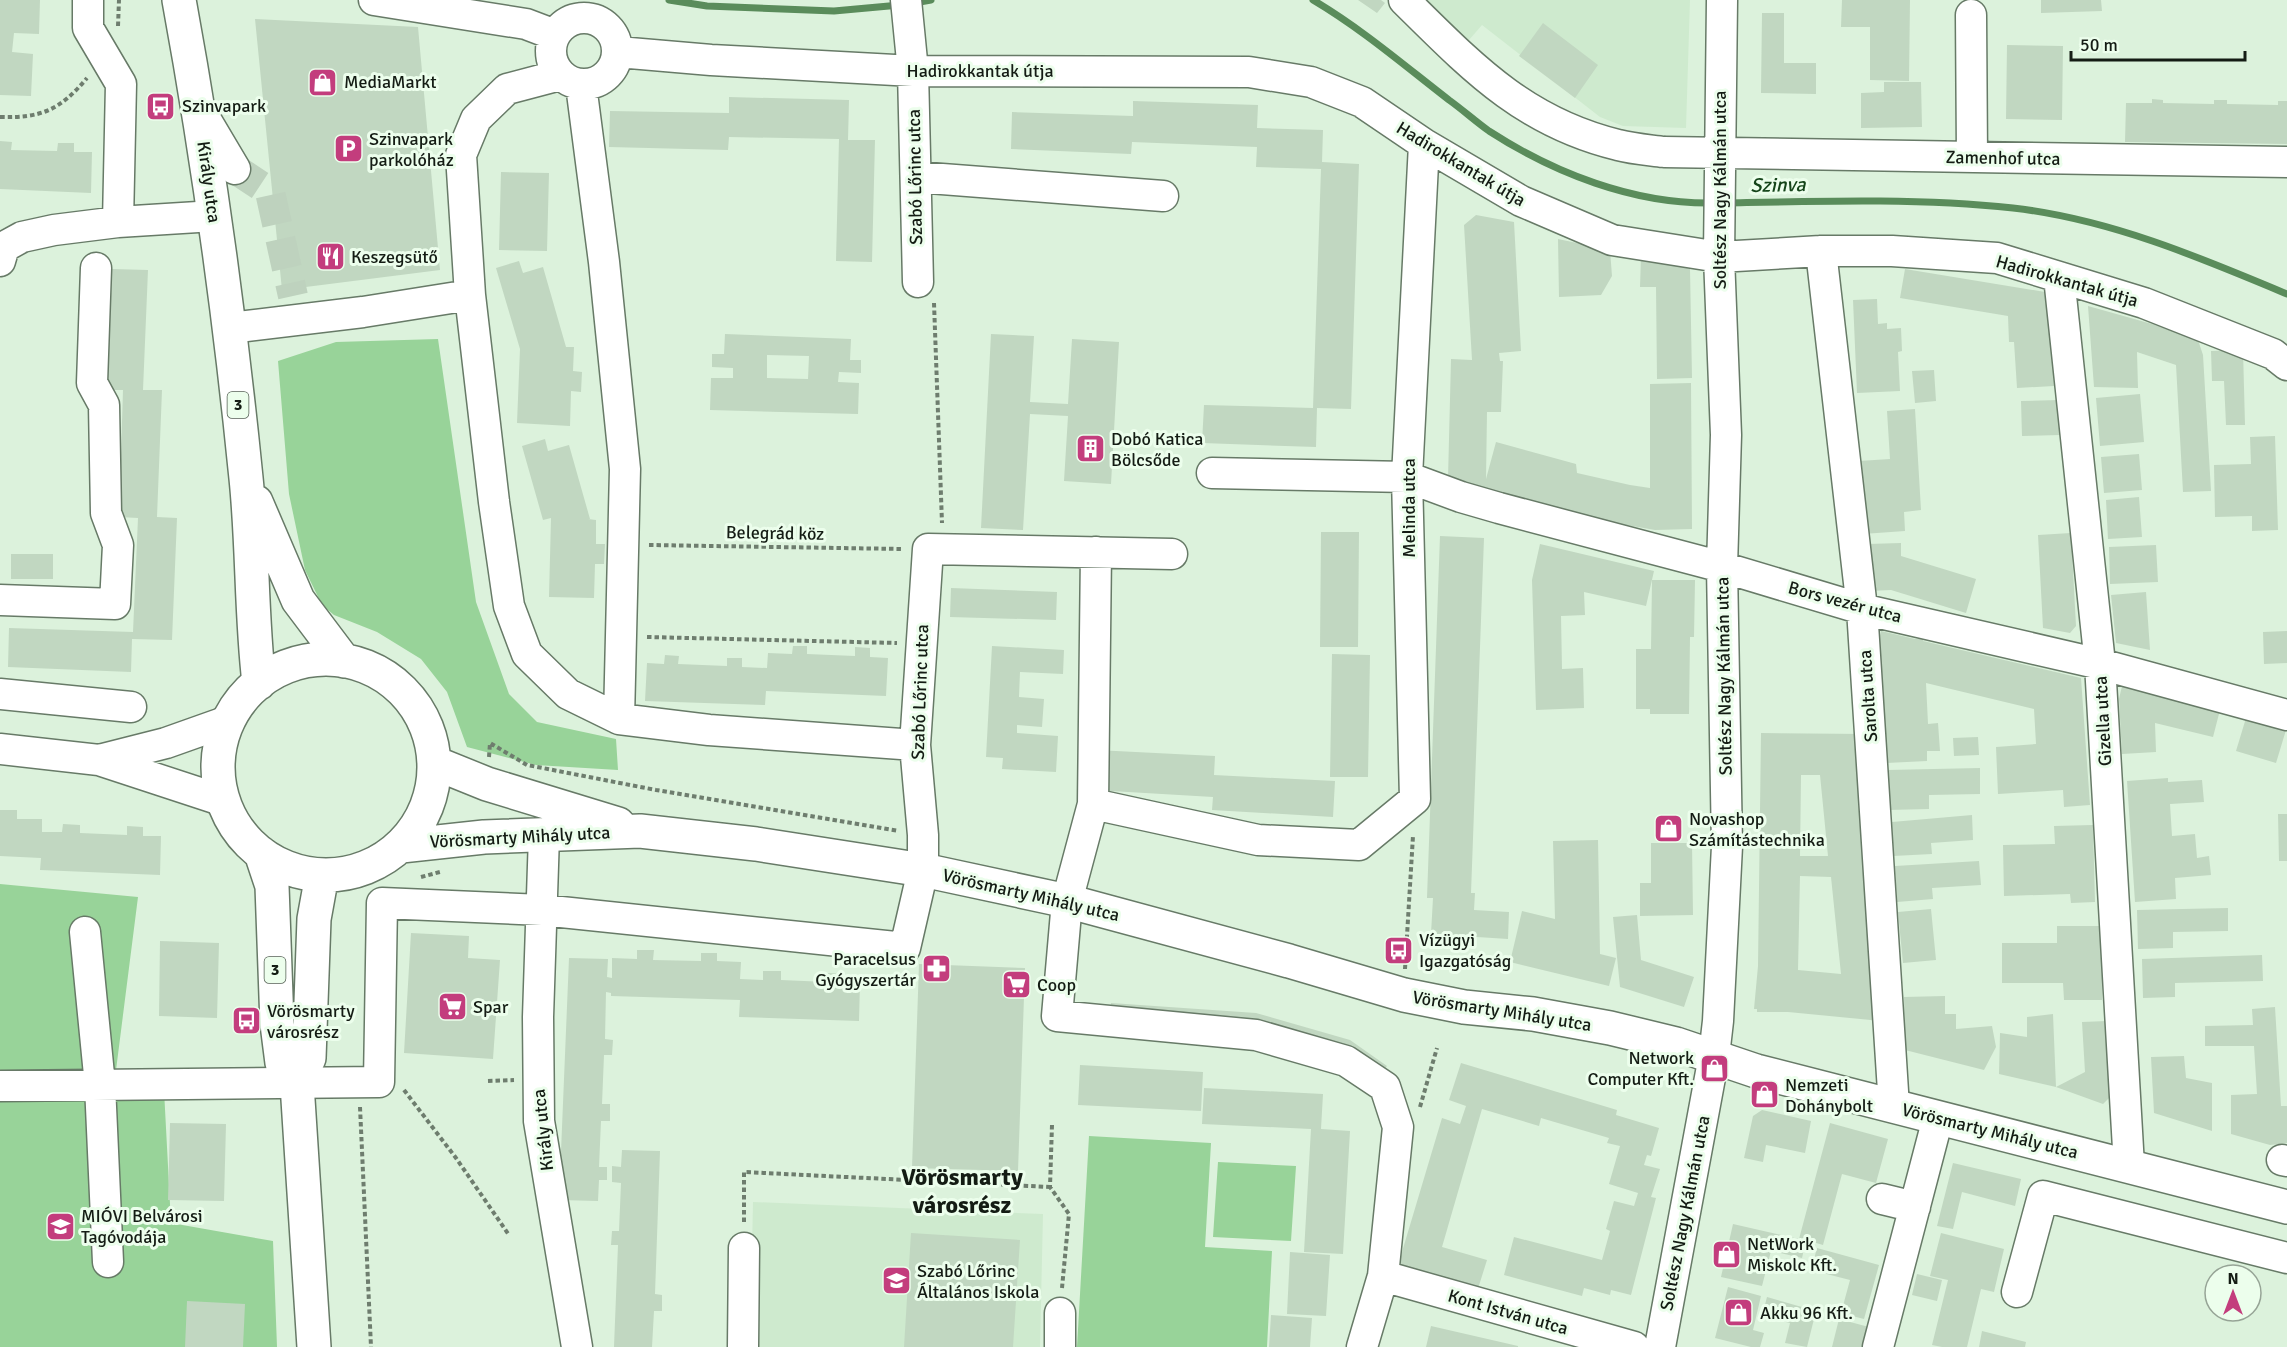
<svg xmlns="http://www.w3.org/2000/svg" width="2287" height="1347" font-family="Signika,sans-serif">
<rect width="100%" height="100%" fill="#dcf2dc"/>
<path fill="#ceeace" d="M1419,0h271l-4,128 -63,-2 -23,-9 -118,-92 -13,15z
M753,1202l290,12 -3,133h-290z"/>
<path fill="#98d399" d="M438,339l38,263 33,92 28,28 79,17 2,31 -82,-5 -69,-18 -20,-55 -26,-33 -44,-27 -43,-17 -12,-10 -17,-35 -16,-76 -11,-133 58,-19z
M0,884l138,13 -23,181 49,12 7,133 102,18 4,106h-277z
M1089,1136l122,7 -6,104 67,4 -5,96h-190z
M1218,1162l78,4 -5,75 -78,-4z"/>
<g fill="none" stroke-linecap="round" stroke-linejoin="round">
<path stroke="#5a8c5b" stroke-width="7" d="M669,0l38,6 127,5 66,-6
M1313,0c49,29 92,66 136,100 14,10 26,21 40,31 65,42 144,73 223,72
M914,3l17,-3
M1726,203c96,-2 192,-5 287,5 96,11 186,49 274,86"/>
</g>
<path fill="#c1d7c1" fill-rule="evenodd" d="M0,0h40l-1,34 -25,-1 -2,19 21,2 -2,42 -31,-1z
M1358,0h23l4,3 -8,10z
M1842,0h68l-1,81 -39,-1v-53h-29z
M2041,0h60l1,11 -61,2z
M1762,13h22v50h32v31l-55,-1z
M255,19l163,8 22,243 -158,20z
M1543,23l55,42 -23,33 -56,-42z
M2007,45l56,1 -1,74 -56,-1z
M1884,82h37l1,45 -61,1v-35l23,-1z
M729,97l120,3 -1,40h27l-3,122 -36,-1 3,-122 -110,-2 -1,13 -119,-3 1,-36 119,2z
M2152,99l11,1v3l51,1v-4h13v4l51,1v-4h9v43l-162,-2 1,-39h26z
M1133,101l125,4 -1,23 66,2 -1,32 37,2 -8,245 -34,-1 -1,39 -114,-4 2,-38 109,3 8,-239 -65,-2 1,-20 -125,-5 -1,12 -120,-5 1,-37 121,4z
M0,141l12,1 -1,8 46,1 1,-8h16v9h18l-1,41 -91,-4z
M501,172l48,1 -2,78 -48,-1z
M1476,215l38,7 7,129 -22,2 1,8h3l-2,51h-14l-1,67 10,-37 80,22 1,9 53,12 20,3v-104l41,-1 1,146 -37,1 -34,-6 -173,-45 3,-120 21,1 -8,-135z
M1558,239l52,11 2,26 -11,19 -42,2z
M1641,256l49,13 2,109 -35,1 -1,-92h-16z
M519,261l4,12 20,-6 23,80h8l-1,24 9,1 -1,20 -10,-1 -1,35 -53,-3 3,-74 -24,-81z
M112,269l36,1 -5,120h19l-5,127 20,1 -5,122 -40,-1 -1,33 -123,-5 1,-39 124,4 5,-114 -19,-1 4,-127h-16z
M1905,269l140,23 5,8 4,86 -37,2 -3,-46h-5l-1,-26 -108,-18z
M1877,299l1,25 9,-1v6l14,-1 1,23 -4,1 2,39 -43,2 -4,-93z
M2088,306l64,18 46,16 5,15 8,136 -28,1 -7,-127 -39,-13 1,36 -44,-1z
M725,334l126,5 -1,21h11v13l-22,-1 -1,10 21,1 -1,31 -148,-4 1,-32h22v-10l-21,-1v-13h12zM767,355l42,1 -1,23 -41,-1z
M991,334l43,2 -4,66 38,2 4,-65 47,3 -8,142 -47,-3 4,-65 -38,-2 -7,116 -42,-2z
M2243,350l2,75h-19l-2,-44h-12l-1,-30z
M1934,370l2,31 -21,2 -3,-32z
M2140,394l4,48 -44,4 -4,-48z
M2059,400l1,35 -38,1 -1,-35z
M1915,409l6,101 -17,2 1,19 -42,3 -4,-73 31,-2 -3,-48z
M2275,436l3,94 -26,1v-15l-37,1 -1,-52 37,-1 -1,-27z
M545,439l3,12 21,-6 21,74h-2l8,1v24h9l-1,20h-9l-1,34 -45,-1 2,-79 -8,2 -21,-74z
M2139,454l3,36 -38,3 -3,-36z
M2139,497l3,40 -34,2 -2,-39z
M1321,532h38l-1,115h-38z
M2071,533l5,93 -6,7 -27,-5 -5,-93z
M1440,536l44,2 -13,355h4l-1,17 35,2 -1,27 -77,-5 2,-36h-6z
M1901,543v13l75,23 -10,34 -75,-23 -21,1 -2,-47z
M1540,544l114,27 -8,35 -62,-14 1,23 -24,1 1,53 21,-1 1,40 -48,2 -4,-130z
M2156,545l2,37 -48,2 -1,-37z
M11,554h42v25h-42z
M1652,580h43l-1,57h-4l-1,77h-39v-5h-14v-60h15z
M951,588l106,4 -1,28 -106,-3z
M2146,592l4,58 -34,-7 -5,-48z
M1881,631l34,8h8v2l158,37 9,127 -26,2 -1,-17 -65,4 -2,-47 40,-3 -2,-35 -108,-26 2,41 10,-1 2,28h-13v10l-41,2 -14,-92z
M2287,631v32l-23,1 -1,-32z
M793,646h14v8l48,2v-9l15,1v9l18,1 -2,38 -120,-5 -1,14 -120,-4 2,-38 17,1 1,-9 14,1 -1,8 49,2v-8h15v9l25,1 1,-15 24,1z
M992,646l72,4 -1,24 -43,-2 -1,25 25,2 -2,28 -25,-2v8l41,3 -2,36 -54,-3 1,-11 -17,-1z
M1332,654l38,1 -2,122h-38z
M2122,686l98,24 -7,27 -58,-14 1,29 -34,2 -3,-55z
M2246,718l40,12 -10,33 -40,-12z
M1761,733l105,1 15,287 -93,-9h-31v-3h-3l4,-43zM1801,775h19l8,81h-28zM1800,876l31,1 10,97 -43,-4z
M1978,737l1,18 -25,1 -1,-18z
M1096,750l119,6 -1,19 121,6 -2,36 -121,-7 1,-13 -119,-7z
M1980,768v26l-51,1v14l-41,1 -1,-40z
M2168,778v4l34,-2 2,22 -34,2 2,32 23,-2 2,24 12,-2 2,19 -36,3 1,21 -41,3 -8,-121z
M0,810h17v9h25v13h20l1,-8 17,1v8l47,2v-9l16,1v9h18l-1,39 -120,-5 1,-12 -41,-2z
M2278,814h9v47h-8z
M1972,815l1,25 -42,3 1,11 -39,2 -1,-34z
M2093,825l2,77 -24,1 -1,-9 -66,2 -1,-51 52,-1 -1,-18z
M1598,840l2,114 16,4 -7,28 -99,-24 12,-51 33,8 -2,-78z
M1651,843h41l1,72 -53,1v-33h11z
M1979,861l2,24 -49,3 1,11 -36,3 -2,-36z
M2228,908v23l-55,1v16l-35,1 -1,-39z
M1931,909l5,51 -33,3 -5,-51z
M1637,915l4,45 53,17 -10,30 -64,-20 -7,-70z
M2057,926h45v74h-38l-1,-17h-61v-40h55z
M411,933l58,3 -1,22 32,2 -7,99 -89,-6z
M160,941l59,2 -2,75 -58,-2z
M637,950h17l-1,10 48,1v-8h16v8l24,1 -1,17 23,1v-9h18v9l46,2v-9l16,1v8l17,1 -1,38 -120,-4 1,-17 -129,-4v-3l-5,-1 -1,47 8,1 -1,15h-8l-2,49h8v17h-9l-2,46h8v13h-8l-1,21 -39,-1 10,-242 39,1 -1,18 5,1v-20l25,1z
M2262,955l1,26 -88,2v14l-32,1 -1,-39z
M919,964l106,4 -7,203 -106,-3z
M1945,996v18h11v15l36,-3 4,21 -12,23 -79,-20 -1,-53z
M1111,1003l145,10 94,27 37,26 -7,10 -270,-60z
M2275,1007l6,99h6v37l-17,2 -39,-11v-39l26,-1 -3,-48h-49v-20l48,-1 -1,-16z
M2053,1014l3,73 -57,-13 1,-41 27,4v-20z
M2107,1021l5,74 -9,9 -47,-17 29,-15 -3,-50z
M2184,1056l2,22 26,5v48l-58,-18 -3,-56z
M1461,1063l156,47 -1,5 43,13 -8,28 -4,-1 -3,10 16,4 -9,28 5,1 -25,97 -20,-5 -1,5 -26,-7 -2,8 -78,-21 10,-38 88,23 8,-29 -4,-2 8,-28 20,5 4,-13 -29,-9 11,-38 -13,-3 2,-5 -68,-20 -2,8 -57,-17 -40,138 45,13 -11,35 -80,-23 46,-154 18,6 6,-18 -17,-6z
M1080,1065l123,7 -2,39 -123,-6z
M1204,1088l119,6 -2,35 29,2 -7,123 -39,-2 7,-123 -109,-5z
M1762,1110l49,11 -6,32 -39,-8 -3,17 -19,-4 9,-42z
M170,1123l56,1 -2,77 -56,-1z
M1830,1123l58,16 -12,44 -34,-9 -19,71 -17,-5 -4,18 -31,-7 -9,35 -41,-9 12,-53 66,15z
M622,1150l38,1 -5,143 7,1v16h-8l-2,36h-38l4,-102h-7l1,-14h7l2,-48 -9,-1v-16l9,1z
M1953,1163l68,16 -6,27 -53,-14 -9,37 -16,-3z
M911,1233l109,7 -7,107h-109z
M1941,1233l63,16 -10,43 -13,-3 -14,58h-25l-10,-2 16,-65 -18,-4z
M1817,1248l62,17 -15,54 -23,-6 9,-33 -39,-10z
M1290,1252l40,3 -4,61 -39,-2z
M1917,1274l25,6 -5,21 -25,-6z
M1728,1287l33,9 -8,34 11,3 -4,14h-9l-36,-9z
M1767,1297l49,14 -9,36 -22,-4 5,-20 -28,-7z
M187,1301l58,3 -2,43h-58z
M1271,1315l41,3 -2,29h-41z
M1839,1319l41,11 -4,17h-44z
M1431,1326l87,20v1h-92z
M1982,1331l44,11 -1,5h-46z"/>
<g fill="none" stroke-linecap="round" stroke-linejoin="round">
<path stroke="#bed2be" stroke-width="30" stroke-dasharray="30 15" stroke-linecap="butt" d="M235,169l35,23 23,104"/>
<defs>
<path id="minor" d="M88,0v28l33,56 -3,138
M374,0l152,24 29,11
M906,0l7,71 5,211
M1404,0c67,66 119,122 214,145 15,4 31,5 46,7l623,10
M1971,15l1,142
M551 51a33 33 0 1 1 66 0a33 33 0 1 1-66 0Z
M618,52l93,8 202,11 336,1 62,10 51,20 62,42 97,57 91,39 107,17 102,-6h71l105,7 147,45 129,51 14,11
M560,75l-53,14 -31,30 -15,36 9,140 24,207 15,104 18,48 41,40 51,25 90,11 206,15
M581,85l23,177 21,207 -6,250
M200,110l35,59
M916,177l247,19
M1821,251l41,358 32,498
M0,261l4,-14 18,-10 32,-7 64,-8 96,-6
M2059,277l41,387 29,502
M230,328l133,-16 107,-17
M1212,473l195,4 54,20 38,11 223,59 140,42 238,55 187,51
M1096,552l-3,252 -26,97 -10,115 199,19 90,26 39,26 13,40 -15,149 -21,71
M0,600l115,4 3,-59 -12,-32 -2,-108 -12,-22 4,-115
M0,694l131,13
M0,749l99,11 125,41
M99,760l67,-17 62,-22
M1093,804l165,36 101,5 56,-46 -8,-322 17,-333
M544,835l-6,182 1,104 38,226
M85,932l15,153 8,177
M0,1086l379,-4 3,-179 160,7 363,38 18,-78v-35l-8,-90 13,-196 244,5
M2282,1160l5,1
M1882,1199l33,8
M1383,1276l251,71
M2017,1292l26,-96 244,62
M743,1347l1,-99
M1060,1347v-34
M1660,1347l54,-291 4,-35 9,-175 -5,-279 4,-132 -7,-178 3,-257
M1878,1347l60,-229"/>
<path id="major" d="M179,0c29,158 51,318 67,478 7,68 5,137 13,205
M256,502l42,98 46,61
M218 767a108 108 0 1 1 216 0a108 108 0 1 1-216 0Z
M435,763l52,21 131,40
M401,846l83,-9 156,-6 116,13 167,26 144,31 222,60 115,34 60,12 69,7 77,14 66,16 80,27 531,136
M261,853l11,33 5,138 5,39 15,21
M314,1347l-17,-263 12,-26 5,-139 8,-44"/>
</defs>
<use href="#minor" stroke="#677a67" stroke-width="33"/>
<use href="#major" stroke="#677a67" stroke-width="36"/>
<path stroke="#6e7d6e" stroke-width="4" stroke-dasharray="4.5 3" stroke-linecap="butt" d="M118,26l1,-26
M0,117c42,1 60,-7 87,-39
M934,303l8,220
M649,545l254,4
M647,637l250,6
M489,757l1,-14 37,22 129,25 243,41
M421,877l19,-5
M1405,969l8,-133
M488,1081l26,-1
M404,1090l52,68 53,77
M360,1107l11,240
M1420,1107l17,-59
M1052,1125l-2,62 19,27 -7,74
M744,1222v-50l306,15"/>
<use href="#minor" stroke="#fff" stroke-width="30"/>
<use href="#major" stroke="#fff" stroke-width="33"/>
</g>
<defs>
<symbol id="shop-square" viewBox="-11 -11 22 22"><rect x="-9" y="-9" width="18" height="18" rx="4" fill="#c33d7d" stroke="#ecfeec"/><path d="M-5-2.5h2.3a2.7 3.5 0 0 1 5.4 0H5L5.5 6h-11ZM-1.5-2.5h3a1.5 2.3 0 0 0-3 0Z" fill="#fff"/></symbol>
<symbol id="bus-square" viewBox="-11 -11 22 22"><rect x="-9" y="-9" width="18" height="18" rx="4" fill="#c33d7d" stroke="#ecfeec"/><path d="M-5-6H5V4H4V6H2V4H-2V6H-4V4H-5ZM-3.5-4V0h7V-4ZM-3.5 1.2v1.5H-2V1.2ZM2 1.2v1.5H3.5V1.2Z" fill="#fff"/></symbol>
<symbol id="parking-square" viewBox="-11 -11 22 22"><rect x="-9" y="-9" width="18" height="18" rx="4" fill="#c33d7d" stroke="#ecfeec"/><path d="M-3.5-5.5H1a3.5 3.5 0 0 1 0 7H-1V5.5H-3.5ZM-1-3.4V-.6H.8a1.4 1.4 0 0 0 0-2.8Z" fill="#fff"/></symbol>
<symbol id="restaurant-square" viewBox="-11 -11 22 22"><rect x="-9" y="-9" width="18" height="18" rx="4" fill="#c33d7d" stroke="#ecfeec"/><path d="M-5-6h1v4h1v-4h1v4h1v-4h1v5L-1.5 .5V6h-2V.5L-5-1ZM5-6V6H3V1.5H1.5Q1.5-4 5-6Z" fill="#fff"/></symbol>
<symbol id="building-square" viewBox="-11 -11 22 22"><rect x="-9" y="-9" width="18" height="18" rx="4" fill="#c33d7d" stroke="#ecfeec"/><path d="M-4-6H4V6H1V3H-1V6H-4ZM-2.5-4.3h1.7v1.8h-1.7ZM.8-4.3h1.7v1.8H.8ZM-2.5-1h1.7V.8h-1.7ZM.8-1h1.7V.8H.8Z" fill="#fff"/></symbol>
<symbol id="pharmacy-square" viewBox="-11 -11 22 22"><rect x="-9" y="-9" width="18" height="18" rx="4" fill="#c33d7d" stroke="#ecfeec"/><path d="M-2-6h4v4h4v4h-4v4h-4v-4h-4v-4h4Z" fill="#fff"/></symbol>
<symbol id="supermarket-square" viewBox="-11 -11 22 22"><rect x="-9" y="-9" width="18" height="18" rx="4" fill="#c33d7d" stroke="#ecfeec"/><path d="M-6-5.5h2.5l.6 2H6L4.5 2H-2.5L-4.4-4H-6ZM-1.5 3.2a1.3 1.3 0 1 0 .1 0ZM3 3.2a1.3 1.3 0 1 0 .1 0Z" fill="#fff"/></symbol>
<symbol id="school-square" viewBox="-11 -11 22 22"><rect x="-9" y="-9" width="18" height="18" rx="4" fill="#c33d7d" stroke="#ecfeec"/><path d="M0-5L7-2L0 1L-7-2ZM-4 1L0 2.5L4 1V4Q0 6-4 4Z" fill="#fff"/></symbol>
</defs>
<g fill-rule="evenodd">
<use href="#shop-square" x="306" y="66" width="33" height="33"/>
<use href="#bus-square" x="144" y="90" width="33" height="33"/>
<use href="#parking-square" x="332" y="132" width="33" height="33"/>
<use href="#restaurant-square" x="314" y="240" width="33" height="33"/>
<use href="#building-square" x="1074" y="432" width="33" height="33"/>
<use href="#shop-square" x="1652" y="812" width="33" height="33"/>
<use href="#bus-square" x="1382" y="934" width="33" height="33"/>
<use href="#pharmacy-square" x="920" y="952" width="33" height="33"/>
<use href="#supermarket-square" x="1000" y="968" width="33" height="33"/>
<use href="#supermarket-square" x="436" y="990" width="33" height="33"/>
<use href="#bus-square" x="230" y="1004" width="33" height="33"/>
<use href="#shop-square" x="1698" y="1052" width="33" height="33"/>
<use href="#shop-square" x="1748" y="1078" width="33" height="33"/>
<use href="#school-square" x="44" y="1210" width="33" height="33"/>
<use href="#shop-square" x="1710" y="1238" width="33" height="33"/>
<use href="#school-square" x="880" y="1264" width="33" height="33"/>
<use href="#shop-square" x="1722" y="1296" width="33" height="33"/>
</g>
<g text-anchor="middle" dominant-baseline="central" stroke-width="6" stroke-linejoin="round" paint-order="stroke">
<g fill="#ecfeec" stroke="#556055" stroke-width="1.5">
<rect x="227.5" y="392" width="21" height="26" rx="4.5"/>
<rect x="264.5" y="957" width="21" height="26" rx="4.5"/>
</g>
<g font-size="16" font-weight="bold" fill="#141c14">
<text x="238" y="405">3</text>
<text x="275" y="970">3</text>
</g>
<g font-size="18" fill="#141c14" stroke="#ecfeec">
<text x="980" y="71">Hadirokkantak útja</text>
<text transform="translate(2003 158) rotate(1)">Zamenhof utca</text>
<text transform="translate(1461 164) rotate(31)">Hadirokkantak útja</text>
<text transform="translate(915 177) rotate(-91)">Szabó Lőrinc utca</text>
<text transform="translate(209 182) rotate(82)">Király utca</text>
<text transform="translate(1720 190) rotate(-90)">Soltész Nagy Kálmán utca</text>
<text transform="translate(2067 281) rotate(16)">Hadirokkantak útja</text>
<text transform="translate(1409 508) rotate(-90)">Melinda utca</text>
<text transform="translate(775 533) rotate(1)">Belegrád köz</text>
<text transform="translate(1845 602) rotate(15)">Bors vezér utca</text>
<text transform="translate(1724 676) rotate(-91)">Soltész Nagy Kálmán utca</text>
<text transform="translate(920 692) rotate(-88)">Szabó Lőrinc utca</text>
<text transform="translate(1868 696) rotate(-94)">Sarolta utca</text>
<text transform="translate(2103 721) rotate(-93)">Gizella utca</text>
<text transform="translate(520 837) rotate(-3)">Vörösmarty Mihály utca</text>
<text transform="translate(1031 895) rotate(13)">Vörösmarty Mihály utca</text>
<text transform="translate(1502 1011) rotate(9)">Vörösmarty Mihály utca</text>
<text transform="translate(543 1130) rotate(-96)">Király utca</text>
<text transform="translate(1990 1131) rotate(14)">Vörösmarty Mihály utca</text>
<text transform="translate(1685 1213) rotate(-79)">Soltész Nagy Kálmán utca</text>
<text transform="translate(1508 1312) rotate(16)">Kont István utca</text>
</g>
<g font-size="18" fill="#141c14" stroke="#ecfeec" text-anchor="start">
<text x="344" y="82">MediaMarkt</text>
<text x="182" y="106">Szinvapark</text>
<text x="369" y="139">Szinvapark<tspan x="369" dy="21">parkolóház</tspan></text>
<text x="351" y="257">Keszegsütő</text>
<text x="1111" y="439">Dobó Katica<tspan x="1111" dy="21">Bölcsőde</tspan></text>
<text x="1689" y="819">Novashop<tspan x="1689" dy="21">Számítástechnika</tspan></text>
<text x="1419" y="940">Vízügyi<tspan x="1419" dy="21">Igazgatóság</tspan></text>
<text x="916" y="959" text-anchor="end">Paracelsus<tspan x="916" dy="21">Gyógyszertár</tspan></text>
<text x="1037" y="985">Coop</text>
<text x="473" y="1007">Spar</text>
<text x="267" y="1011">Vörösmarty<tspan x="267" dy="21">városrész</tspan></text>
<text x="1694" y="1058" text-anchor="end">Network<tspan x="1694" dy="21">Computer Kft.</tspan></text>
<text x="1785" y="1085">Nemzeti<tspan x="1785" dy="21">Dohánybolt</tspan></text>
<text x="81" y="1216">MIÓVI Belvárosi<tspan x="81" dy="21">Tagóvodája</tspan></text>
<text x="1747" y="1244">NetWork<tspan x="1747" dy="21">Miskolc Kft.</tspan></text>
<text x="917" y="1271">Szabó Lőrinc<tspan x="917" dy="21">Általános Iskola</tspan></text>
<text x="1760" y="1313">Akku 96 Kft.</text>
</g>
<g font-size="20" font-style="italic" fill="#15451a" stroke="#ecfeec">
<text transform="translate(1778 185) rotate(-1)">Szinva</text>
</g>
<g font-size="24" font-weight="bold" fill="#141c14" stroke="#ecfeec">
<text x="962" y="1177">Vörösmarty<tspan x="962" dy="28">városrész</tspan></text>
</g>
</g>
<g transform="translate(2233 1293)"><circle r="28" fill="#ecfeec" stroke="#96a496" stroke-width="1.5"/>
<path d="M0-4.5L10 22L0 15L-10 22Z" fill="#c33d7d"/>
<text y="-9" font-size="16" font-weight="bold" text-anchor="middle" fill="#141c14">N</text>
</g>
<path d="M2071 51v9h174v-9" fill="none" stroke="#141c14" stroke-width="3"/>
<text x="2080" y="51" font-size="18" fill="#141c14" stroke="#ecfeec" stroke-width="4.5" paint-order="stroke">50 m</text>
</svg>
